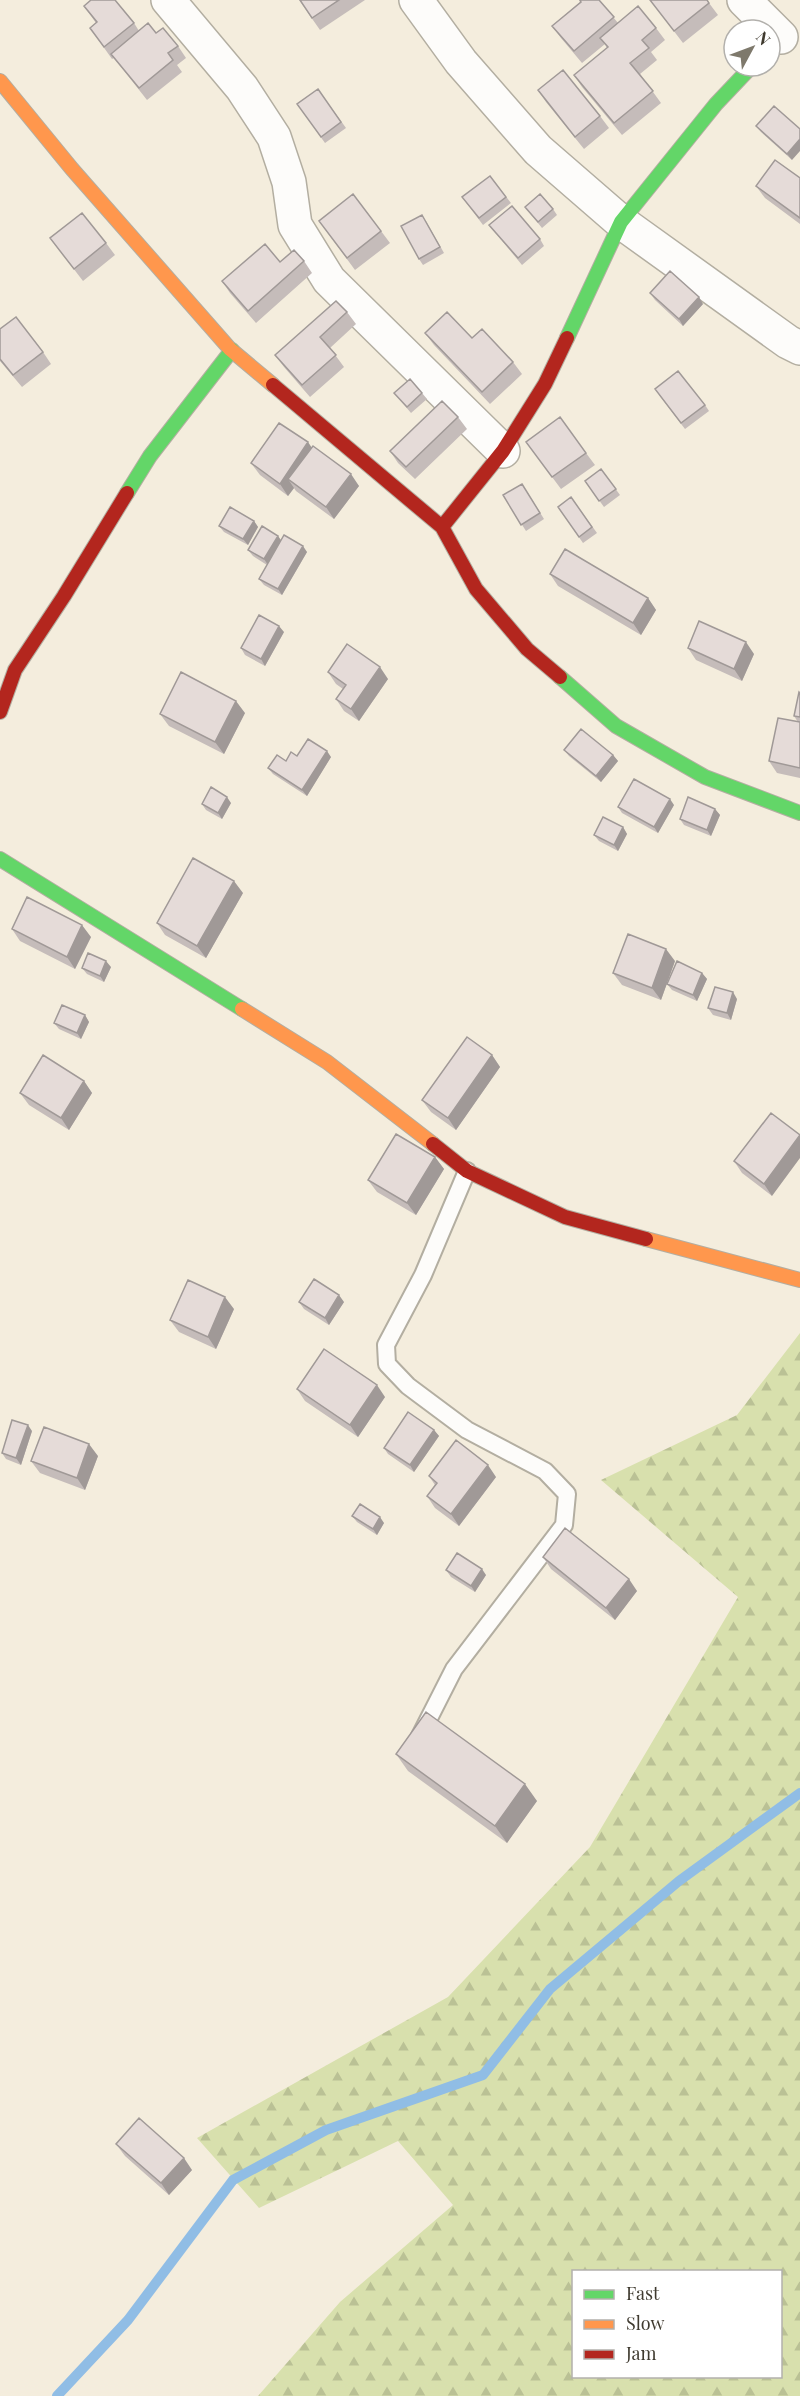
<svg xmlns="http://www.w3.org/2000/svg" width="800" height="2396" font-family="'Playfair Display',serif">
<defs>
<pattern id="forest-firs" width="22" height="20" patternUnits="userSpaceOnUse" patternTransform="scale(1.5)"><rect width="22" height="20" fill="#d8e0ad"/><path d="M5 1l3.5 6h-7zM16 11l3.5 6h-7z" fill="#bac195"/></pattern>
</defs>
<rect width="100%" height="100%" fill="#f4eddd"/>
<path fill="url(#forest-firs)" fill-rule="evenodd" d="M800,1333v1063h-542l82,-94 113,-97 -55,-64 -139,67 -62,-70 251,-141 142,-150 148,-250 -137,-117 136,-65zM574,2272h206v104h-206z"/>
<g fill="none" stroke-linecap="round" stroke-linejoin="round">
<path stroke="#90bde5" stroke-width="10" d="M57,2396l71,-76 105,-140 93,-50 157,-55 67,-86 129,-108 121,-88"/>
<defs>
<path id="lane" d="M420,1736l34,-67 110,-144 3,-31 -22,-23 -78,-41 -59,-44 -21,-22 -1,-19 37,-70 44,-104"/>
<path id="street" d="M168,0l74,88 32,49 15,45 6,43 34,55 174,171
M416,0l45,62 77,88 83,72 167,120 12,6
M744,0l37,37"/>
<path id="fast" d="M567,338l54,-116 95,-118 36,-38
M127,493l23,-37 82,-106
M560,677l56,49 89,51 95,36
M0,859l242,150"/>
<path id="slow" d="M0,81l72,88 158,180 43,36
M242,1009l85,53 106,82
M646,1239l154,41"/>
<path id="jam" d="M273,385l169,142 34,62 51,60 33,28
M442,527l61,-76 42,-67 22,-46
M0,712l15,-42 49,-74 63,-103
M433,1144l34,27 98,46 81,22"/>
</defs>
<use href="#lane" stroke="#b3aea1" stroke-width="20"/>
<use href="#street" stroke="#b3aea1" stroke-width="36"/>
<use href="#fast" stroke="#b3aea1" stroke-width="16"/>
<use href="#slow" stroke="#b3aea1" stroke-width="16"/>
<use href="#jam" stroke="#b3aea1" stroke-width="16"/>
<use href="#lane" stroke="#fdfcfa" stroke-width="16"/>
<use href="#street" stroke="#fdfcfa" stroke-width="33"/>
<use href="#fast" stroke="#63d668" stroke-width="14"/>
<use href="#slow" stroke="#ff974d" stroke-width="14"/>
<use href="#jam" stroke="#b3261e" stroke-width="14"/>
</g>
<path fill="#c5bcba" d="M299,0h66l-45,30z
M579,0h20l19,23 38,5 9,12 -14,12 6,8 -17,14 21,29 -39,32 -40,-48 -8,-12 33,-27 -2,-4 -23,19 -21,-25 -9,-12 28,-24z
M650,0l59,3 9,12 -35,28z
M84,6l50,17 5,8 17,2 22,13 8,12 -9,7 5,7 -35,28 -33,-42 -2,1 -22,-31 6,-5z
M318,89l28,39 -21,15 -28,-39z
M538,90l62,26 9,12 -25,21 -38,-47z
M774,106l18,54 -31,-28 -5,-6z
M490,176l21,27 -28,22 -21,-28z
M800,178v46l-35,-26 -9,-12z
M525,207l28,2 4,6 -15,13z
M319,221l62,10 9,12 -35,27z
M426,221l18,32 -21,12 -4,-6z
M489,225l51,14 4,7 -22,19z
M50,238l56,5 9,12 -32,26z
M304,261l8,12 -56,50 -26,-30 -8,-12 58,-19z
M650,293l53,11 -20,22 -28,-26z
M347,312l9,12 -26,24 14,19 -34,30 -26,-30 -9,-12z
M0,329l43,23 8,12 -29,23 -22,-26z
M425,333l47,5 41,24 9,12 -32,30 -56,-59z
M394,393h28l5,6 -16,14z
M659,395l46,10 4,6 -24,18z
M458,417l9,12 -52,50 -17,-16 -8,-12z
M526,442l60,11 9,12 -34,24z
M312,447l47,39 -25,33 -38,-28 -2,-3 -6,8 -28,-21 -9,-12z
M601,469l19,26 -16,12 -19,-26z
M526,490l18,29 -18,12 -23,-36z
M571,497l26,36 -14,10 -25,-36z
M254,521l4,6 -10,18 -24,-13 -5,-6z
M278,536l3,4 26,12 -25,43 -18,-10 -5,-6 8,-14 -14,-9 -5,-6z
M550,574l98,24 8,12 -15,25 -83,-49z
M284,632l-19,34 -20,-11 -4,-7z
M688,648l66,6 -12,27 -46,-21z
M328,672l60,7 -29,42 -15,-10 -8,-12 7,-10 -7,-5z
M800,693v85l-23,-5 -8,-12 29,-39 -4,-6z
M245,713l-21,41 -55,-28 -9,-12z
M564,750l49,5 5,6 -17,21 -32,-26z
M297,756l34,1 -24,39 -34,-22 -5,-6z
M231,803l-9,16 -16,-9 -4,-6z
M674,805l-16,28 -36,-20 -4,-6z
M715,809l5,6 -9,21 -27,-11 -4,-6z
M623,827l4,7 -9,17 -19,-10 -5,-6z
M243,893l-37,65 -41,-23 -8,-12z
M12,929l79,8 -16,32 -55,-28z
M675,961l-14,39 -39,-15 -9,-12z
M111,967l-7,15 -17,-8 -5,-6z
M702,973l5,6 -10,22 -25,-11 -5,-6z
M737,999l-6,21 -18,-5 -5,-7z
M85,1015l4,7 -8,17 -22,-10 -5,-6z
M492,1055l8,12 -44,63 -25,-18 -9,-12z
M84,1081l8,12 -23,37 -40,-25 -9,-12z
M771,1113l1,83 -30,-23 -8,-12z
M435,1157l9,12 -28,46 -39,-23 -9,-12z
M299,1302h45l-15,23 -25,-16z
M234,1309l-18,40 -37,-17 -9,-12z
M297,1389l88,8 -27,40 -53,-36z
M434,1430l5,6 -25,36 -26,-18 -4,-6z
M32,1431l-11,34 -15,-6 -4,-6z
M98,1456l-13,34 -45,-17 -9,-12z
M429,1476l67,1 -37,49 -24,-18 -8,-12 8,-11z
M352,1516l32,7 -7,12 -20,-13z
M543,1557l94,34 -22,29 -64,-51z
M446,1570l40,5 -11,17 -24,-15z
M396,1754l141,47 -30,42 -99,-72z
M116,2144l76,26 -23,25 -44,-39z"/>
<path fill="#a09997" d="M800,139v12l-8,9 -5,-6z
M699,297l4,7 -20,22 -4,-7z
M308,442l8,12 -28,25 6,9 -6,8 -8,-12z
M351,474l8,12 -25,33 -8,-12z
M254,521l4,6 -10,18 -5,-6z
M278,536l4,6 -14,23 -4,-6z
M303,546l4,6 -25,43 -4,-6z
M648,598l8,12 -15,25 -8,-12z
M279,626l5,6 -19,34 -4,-7z
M746,642l8,12 -12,27 -8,-12z
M380,667l8,12 -29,42 -8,-12z
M236,701l9,12 -21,41 -9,-12z
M327,751l4,6 -24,39 -5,-6z
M613,755l5,6 -17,21 -5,-6z
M227,797l4,6 -9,16 -4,-6z
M670,799l4,6 -16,28 -4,-6z
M715,809l5,6 -9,21 -4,-6z
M623,827l4,7 -9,17 -4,-6z
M234,881l9,12 -37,65 -9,-12z
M82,925l9,12 -16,32 -8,-12z
M666,949l9,12 -14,39 -9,-12z
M106,961l5,6 -7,15 -4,-6z
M702,973l5,6 -10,22 -4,-6z
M733,992l4,7 -6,21 -4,-7z
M85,1015l4,7 -8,17 -4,-6z
M492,1055l8,12 -44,63 -8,-12z
M84,1081l8,12 -23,37 -8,-12z
M800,1135v23l-28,38 -8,-12z
M435,1157l9,12 -28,46 -9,-12z
M339,1295l5,7 -15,23 -4,-7z
M225,1297l9,12 -18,40 -8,-12z
M377,1385l8,12 -27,40 -8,-12z
M28,1425l4,6 -11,34 -5,-7z
M434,1430l5,6 -25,36 -4,-7z
M89,1444l9,12 -13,34 -8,-12z
M488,1465l8,12 -37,49 -8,-12z
M380,1517l4,6 -7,12 -4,-6z
M482,1569l4,6 -11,17 -4,-6z
M629,1579l8,12 -22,29 -9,-12z
M525,1784l12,17 -30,42 -12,-17z
M184,2158l8,12 -23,25 -8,-12z"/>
<path fill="#e5dbd8" stroke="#a09997" stroke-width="1.5" d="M91,0h24l19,23 -30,24 -14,-19 7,-6 -13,-16z
M300,0h39l-27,18z
M580,0h19l15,17 -40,34 -22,-25 29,-24z
M650,0h57l2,3 -35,28z
M638,6l18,22 -14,12 7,8 -19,15 23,28 -39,32 -40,-48 34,-28 -8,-9z
M148,23l8,10 7,-5 15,18 -10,7 5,7 -34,28 -28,-34z
M563,70l37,46 -25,21 -37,-47z
M318,89l23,33 -20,15 -24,-33z
M774,106l26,23v10l-13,15 -31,-28z
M775,160l25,18v40l-44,-32z
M490,176l16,21 -27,21 -17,-21z
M353,194l28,37 -34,27 -28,-37z
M540,194l13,15 -15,13 -13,-15z
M512,206l28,33 -22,19 -29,-33z
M82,213l24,30 -32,26 -24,-31z
M422,215l18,32 -21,12 -18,-33z
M265,244l15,18 14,-12 10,11 -56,50 -26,-30z
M670,271l29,26 -20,22 -29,-26z
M336,301l11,11 -27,25 16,18 -34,30 -27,-30z
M447,312l25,26 10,-9 31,33 -31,30 -57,-59z
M16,317l27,35 -30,23 -13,-16v-30z
M678,371l27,34 -24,18 -26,-34z
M410,379l12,14 -15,14 -13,-14z
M442,401l16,16 -52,50 -16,-16z
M560,417l26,36 -34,24 -26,-35z
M279,423l29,19 -28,42 -29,-21z
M313,446l38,28 -25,33 -38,-28z
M601,469l15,20 -17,12 -14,-20z
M522,484l18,29 -19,12 -18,-30z
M571,497l21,30 -13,10 -21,-30z
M230,507l24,14 -11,18 -24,-13z
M262,526l16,10 -14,23 -16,-9z
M284,535l19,11 -25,43 -19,-10z
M565,549l83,49 -15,25 -83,-49z
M259,615l20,11 -18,33 -20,-11z
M699,621l47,21 -12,27 -46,-21z
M347,644l33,23 -29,42 -15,-10 10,-14 -18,-13z
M181,672l55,29 -21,41 -55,-28z
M799,692l1,1v24l-6,-1z
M778,718l22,4v46l-31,-7z
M581,729l32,26 -17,21 -32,-26z
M308,739l19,12 -25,39 -34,-22 9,-13 9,6 5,-9 6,4z
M634,779l36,20 -16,28 -36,-20z
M211,787l16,10 -9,16 -16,-9z
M688,797l27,12 -8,21 -27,-11z
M603,817l20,10 -9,18 -20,-10z
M193,858l41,23 -37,65 -40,-23z
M27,897l55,28 -15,32 -55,-28z
M628,934l38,15 -14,39 -39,-15z
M88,953l18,8 -6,15 -18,-8z
M677,961l25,12 -9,22 -26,-11z
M715,987l18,5 -6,21 -19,-5z
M62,1005l23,10 -8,18 -23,-10z
M467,1037l25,18 -44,63 -26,-18z
M43,1055l41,26 -23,37 -41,-25z
M771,1113l29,22 -36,49 -30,-23z
M396,1134l39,23 -28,46 -39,-23z
M314,1279l25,16 -14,23 -26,-16z
M188,1280l37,17 -17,40 -38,-17z
M324,1349l53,36 -27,40 -53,-36z
M408,1412l26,18 -24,35 -26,-17z
M12,1420l16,5 -12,33 -14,-5z
M44,1427l45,17 -12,34 -46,-17z
M456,1440l32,25 -37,49 -24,-18 10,-13 -8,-7z
M360,1504l20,13 -7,12 -21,-13z
M565,1528l64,51 -23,29 -63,-51z
M457,1553l25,16 -11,17 -25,-16z
M426,1712l99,72 -30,42 -99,-72z
M139,2118l45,40 -23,25 -45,-39z"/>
<rect x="572" y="2270" width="210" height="108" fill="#ffffff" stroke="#b2b0ac" stroke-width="1.5"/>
<rect x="584" y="2290" width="30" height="9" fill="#63d668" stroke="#b2b0ac" stroke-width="1.5"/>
<text x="626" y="2300" font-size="18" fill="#3f3a2f">Fast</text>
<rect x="584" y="2320" width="30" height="9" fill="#ff974d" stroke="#b2b0ac" stroke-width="1.5"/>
<text x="626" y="2330" font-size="18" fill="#3f3a2f">Slow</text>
<rect x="584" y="2350" width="30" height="9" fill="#b3261e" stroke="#b2b0ac" stroke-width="1.5"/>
<text x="626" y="2360" font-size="18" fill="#3f3a2f">Jam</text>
<g transform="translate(752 48) rotate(49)"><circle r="28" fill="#ffffff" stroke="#b2b0ac" stroke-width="1.5"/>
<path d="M0-4.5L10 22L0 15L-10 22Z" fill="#7e796c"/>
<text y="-9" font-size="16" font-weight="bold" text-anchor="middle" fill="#3f3a2f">N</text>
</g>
</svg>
